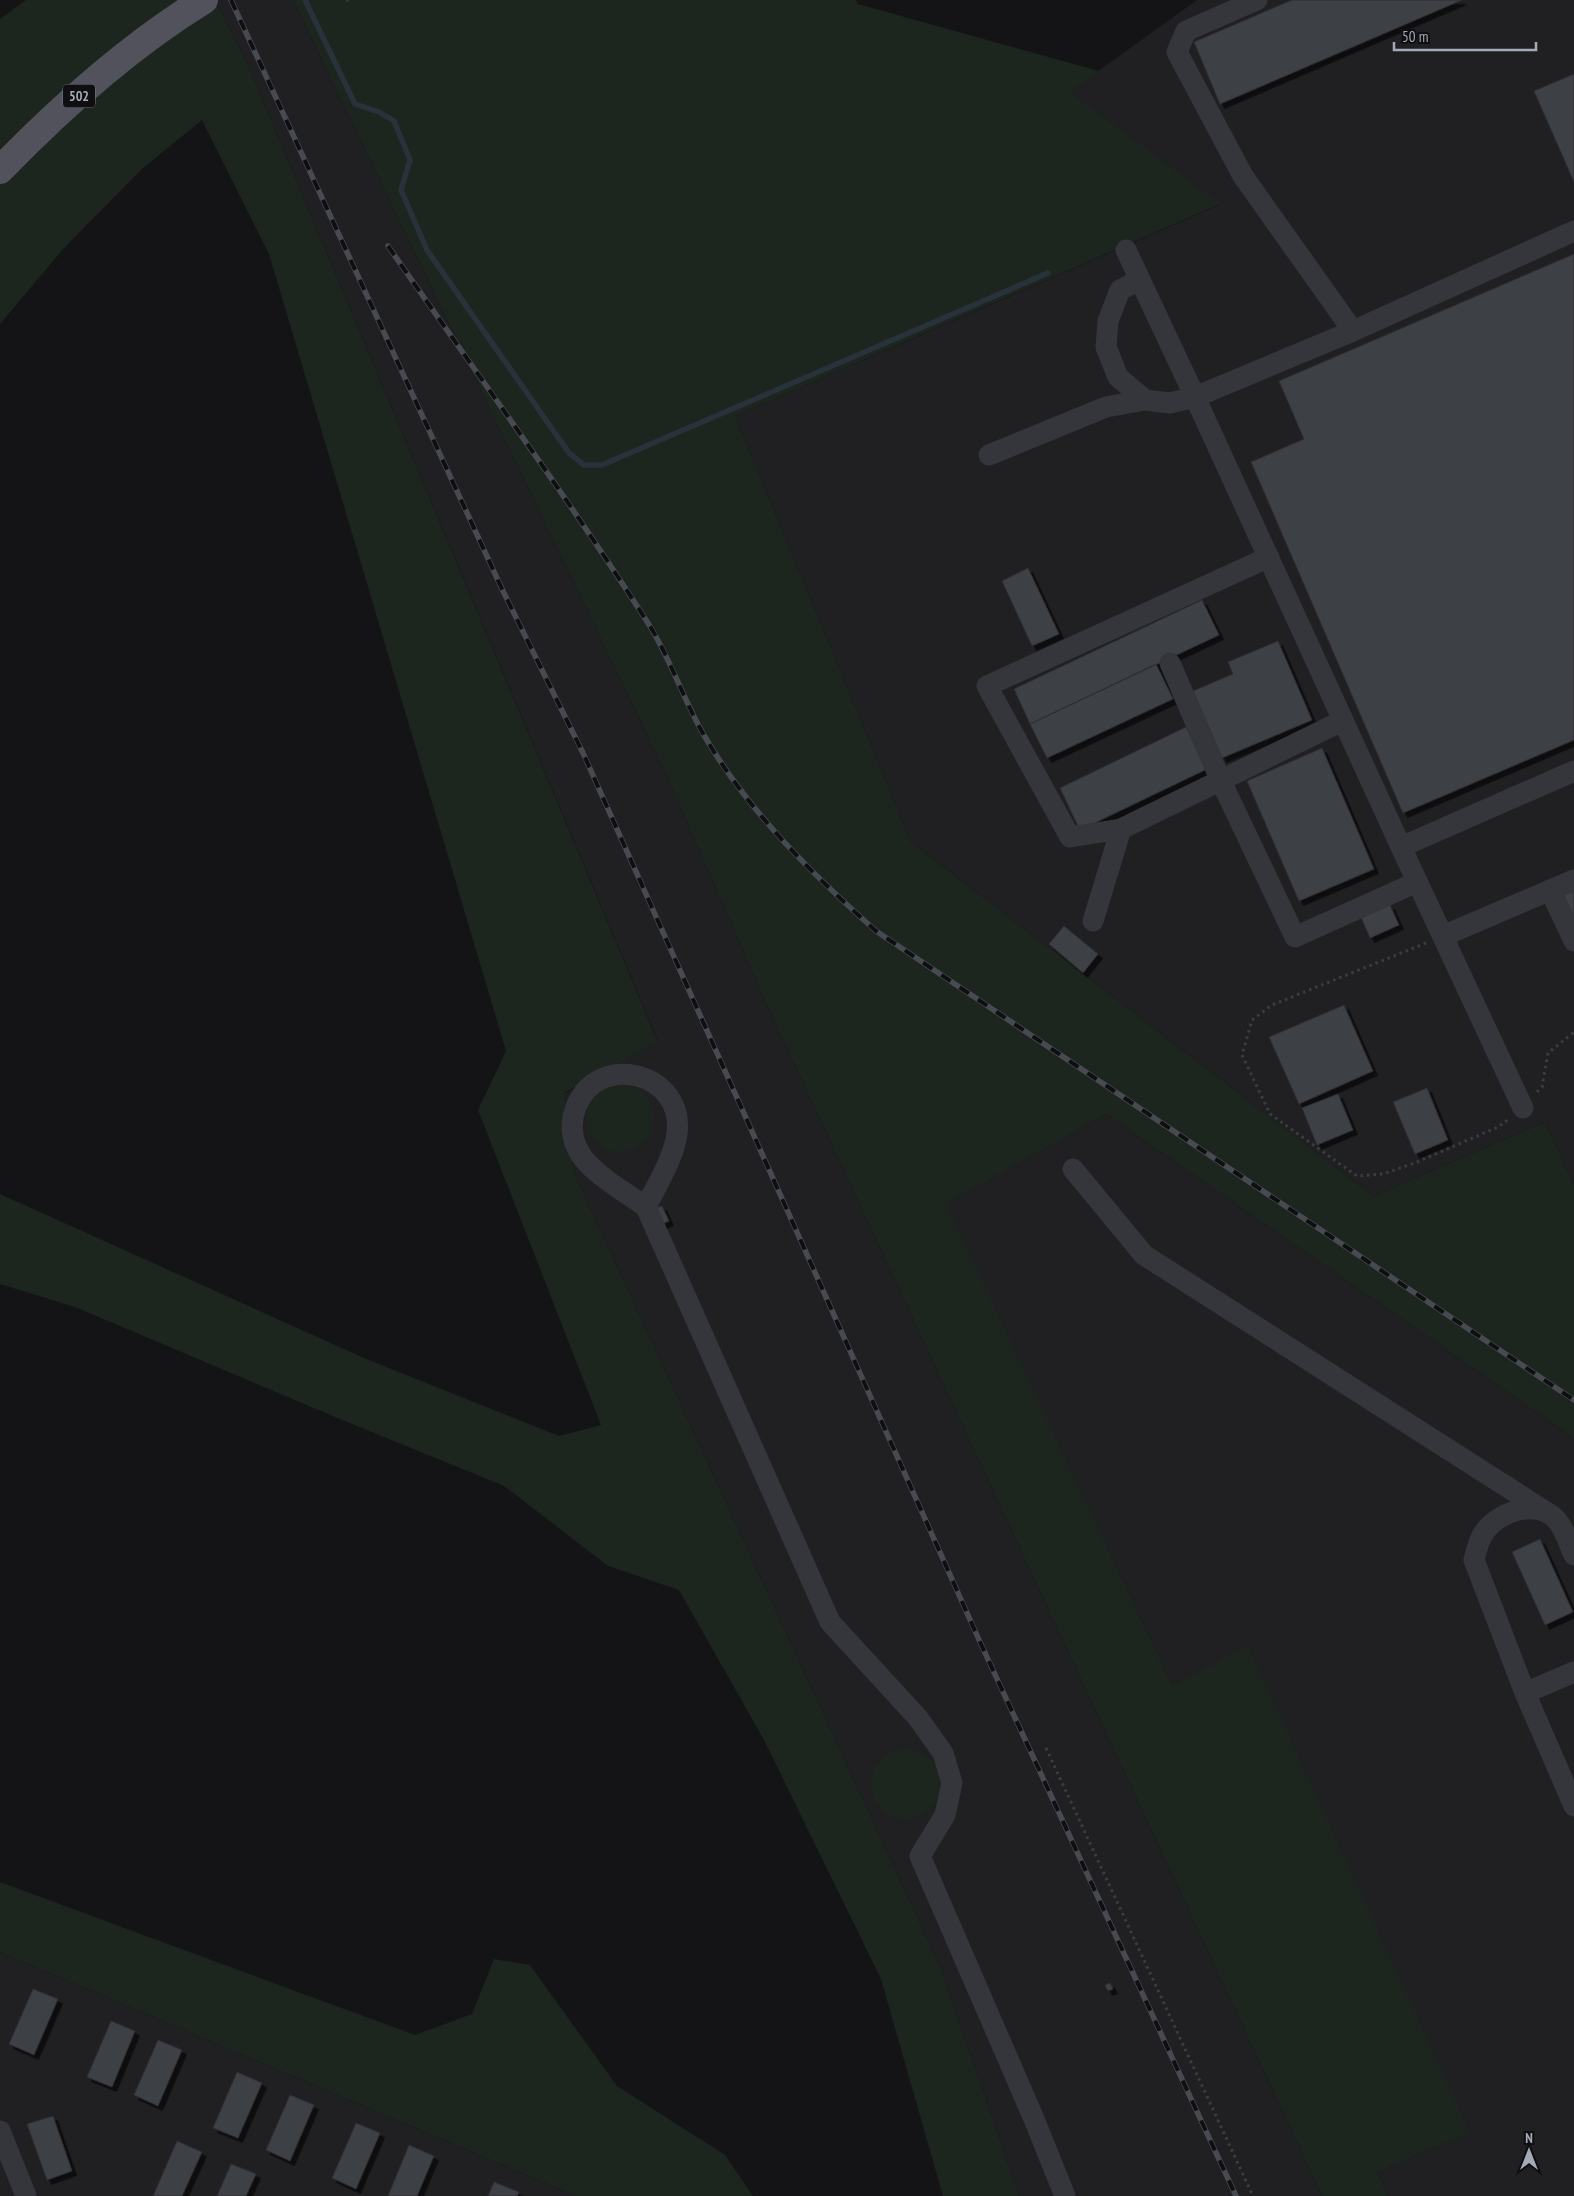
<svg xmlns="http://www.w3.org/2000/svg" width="1574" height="2196" font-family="'PT Sans Narrow',sans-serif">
<defs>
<filter id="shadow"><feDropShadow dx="4.5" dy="4.5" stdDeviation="0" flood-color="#0009"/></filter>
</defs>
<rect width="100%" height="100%" fill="#141416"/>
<path fill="#202023" d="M215,0h78l372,772 105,240 552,1184h-303l-77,-225 -368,-798 -10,-79 94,-53 -414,-985z
M1197,0h377v1185l-29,-63 -172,74 -462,-354 -176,-426 484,-211 -150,-113z
M1106,1114l468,324v758h-186l-11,-24 92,-39 -221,-486 -76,38 -227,-481z
M0,1952l576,244h-576z"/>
<path fill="#1c251e" d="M26,0h189l29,56 414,986 -94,51 10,80 368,798 77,225h-76l-62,-217 -117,-239 -85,-150 -71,-24 -104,-80 -169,-69 -260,-110 -75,-23v-90l364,164 195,78 42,-11 -123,-315 28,-59 -237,-797 -67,-134 -60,49 -77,78 -65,77v-305z
M293,0h563l2,4 241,67 -29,21 150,112 -485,212 176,426 462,354 172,-74 29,63v253l-468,-324 -160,90 226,481 76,-39 222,487 -93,39 11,24h-66l-552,-1184 -105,-240z
M586 1118a34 34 0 1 1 68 0a34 34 0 1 1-68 0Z
M871 1784a35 35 0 1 1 70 0a35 35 0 1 1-70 0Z
M0,1882l415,153 57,-21 22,-55 36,6 87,121 108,69 28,41h-177l-576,-244z"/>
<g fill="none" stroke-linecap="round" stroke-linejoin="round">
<path stroke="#29323b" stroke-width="5.5" d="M305,0l50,104 24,8 15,9 16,39 -9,30 26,60 142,203 15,12h18l446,-192"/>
</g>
<path fill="#3e3f44" stroke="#2e2e33" filter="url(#shadow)" d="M1292,0h170l-242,104 -26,-62z
M1574,74v108l-40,-91z
M1574,254v486l-171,73 -152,-351 53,-23 -25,-58z
M1028,568l31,66 -27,12 -30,-65z
M1202,600l17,35 -189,89 -16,-35z
M1278,641l34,79 -90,38 -29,-67 40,-17 -5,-12z
M1156,664l17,35 -126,59 -17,-34z
M1186,727l21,42 -127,61 -20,-42z
M1322,748l52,121 -75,32 -52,-120z
M1574,891v28l-10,-24z
M1390,905l9,20 -29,13 -9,-21z
M1064,926l34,28 -15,19 -34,-29z
M1344,1005l29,66 -74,33 -30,-67z
M1427,1088l21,52 -33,14 -22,-52z
M1338,1094l15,36 -36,15 -15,-37z
M662,1206l7,15 -7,3 -7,-16z
M1540,1539l33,73 -28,13 -33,-73z
M1110,1983l3,6 -5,2 -3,-6z
M33,1989l25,10 -24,56 -25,-11z
M111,2021l24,10 -23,56 -25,-10z
M158,2040l24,10 -24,56 -24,-11z
M237,2072l25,11 -24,55 -25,-10z
M290,2095l24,10 -24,56 -24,-11z
M53,2116l19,55 -25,9 -20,-56z
M356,2123l24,10 -24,56 -24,-11z
M177,2141l25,11 -20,44h-29z
M409,2145l25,11 -17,40h-29z
M231,2164l25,10 -10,22h-29z
M494,2182l25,10 -2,4h-29z"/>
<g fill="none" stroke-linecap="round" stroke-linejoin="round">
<path stroke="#3b3d43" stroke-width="3" stroke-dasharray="2.5 4" stroke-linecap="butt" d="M346,0h4
M1426,943l-154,62 -20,15 -10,35 28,59 87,62 26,-2 34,-12 81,-35 11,-8
M1537,1092l5,-5 6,-34 26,-21
M1046,1748l207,448"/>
<path stroke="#35363c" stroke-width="21" d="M1257,0l-71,31 -9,21 66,124 110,155
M1574,231l-221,100 -158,66 206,450 173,-76
M1139,280l-19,10 -12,31 -2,26 12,30 27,23
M989,455l117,-48 39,-7 25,3 25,-6 -69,-147
M1269,557l-282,129 83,151 51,-8 221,-108
M1170,663l50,116 75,158 122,-55
M1401,847l122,261
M1550,890l24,51
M1093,921l28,-92
M1443,936l131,-56
M1073,1169l71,86 407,260
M646,1207c10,-21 29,-51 31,-74 8,-60 -79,-83 -101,-26 -5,13 -5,28 1,41 10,23 48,44 69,59l184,415 88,96 25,35 9,30 -7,32 -25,41 114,263 31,77
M1574,1555c-6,-13 -11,-32 -23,-40 -21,-14 -52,-2 -66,16 -6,8 -9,20 -11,29l51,133 49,113
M1525,1693l49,-21
M0,2131l26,65"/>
<path stroke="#51525b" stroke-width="28" d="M0,170c61,-63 129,-124 204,-170"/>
<defs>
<path id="rail" d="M231,0l271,589 81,164 397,889 256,554
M388,246c86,124 176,246 258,374 24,36 37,80 59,117 44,75 107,137 171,194l698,469"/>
</defs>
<use href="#rail" stroke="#484a51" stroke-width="5.5"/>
<use href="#rail" stroke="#0f0f11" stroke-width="4" stroke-dasharray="11" stroke-linecap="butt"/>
</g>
<g text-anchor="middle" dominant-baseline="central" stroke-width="4" stroke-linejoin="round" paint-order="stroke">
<rect fill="#0f0f11" stroke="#787c86" stroke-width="1" x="63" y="84.5" width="32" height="23" rx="4"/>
<g font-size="14" font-weight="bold" fill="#a5aab8">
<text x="79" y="96">502</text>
</g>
</g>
<g transform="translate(1529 2151)" stroke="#0f0f11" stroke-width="4" paint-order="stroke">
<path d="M0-4L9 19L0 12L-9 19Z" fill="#a5aab8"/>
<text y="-8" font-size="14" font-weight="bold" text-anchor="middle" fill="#a5aab8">N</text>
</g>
<path d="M1394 42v8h142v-8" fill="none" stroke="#a5aab8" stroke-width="2.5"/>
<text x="1402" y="42" font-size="15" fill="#a5aab8" stroke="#0f0f11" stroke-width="4" paint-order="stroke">50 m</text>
</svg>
